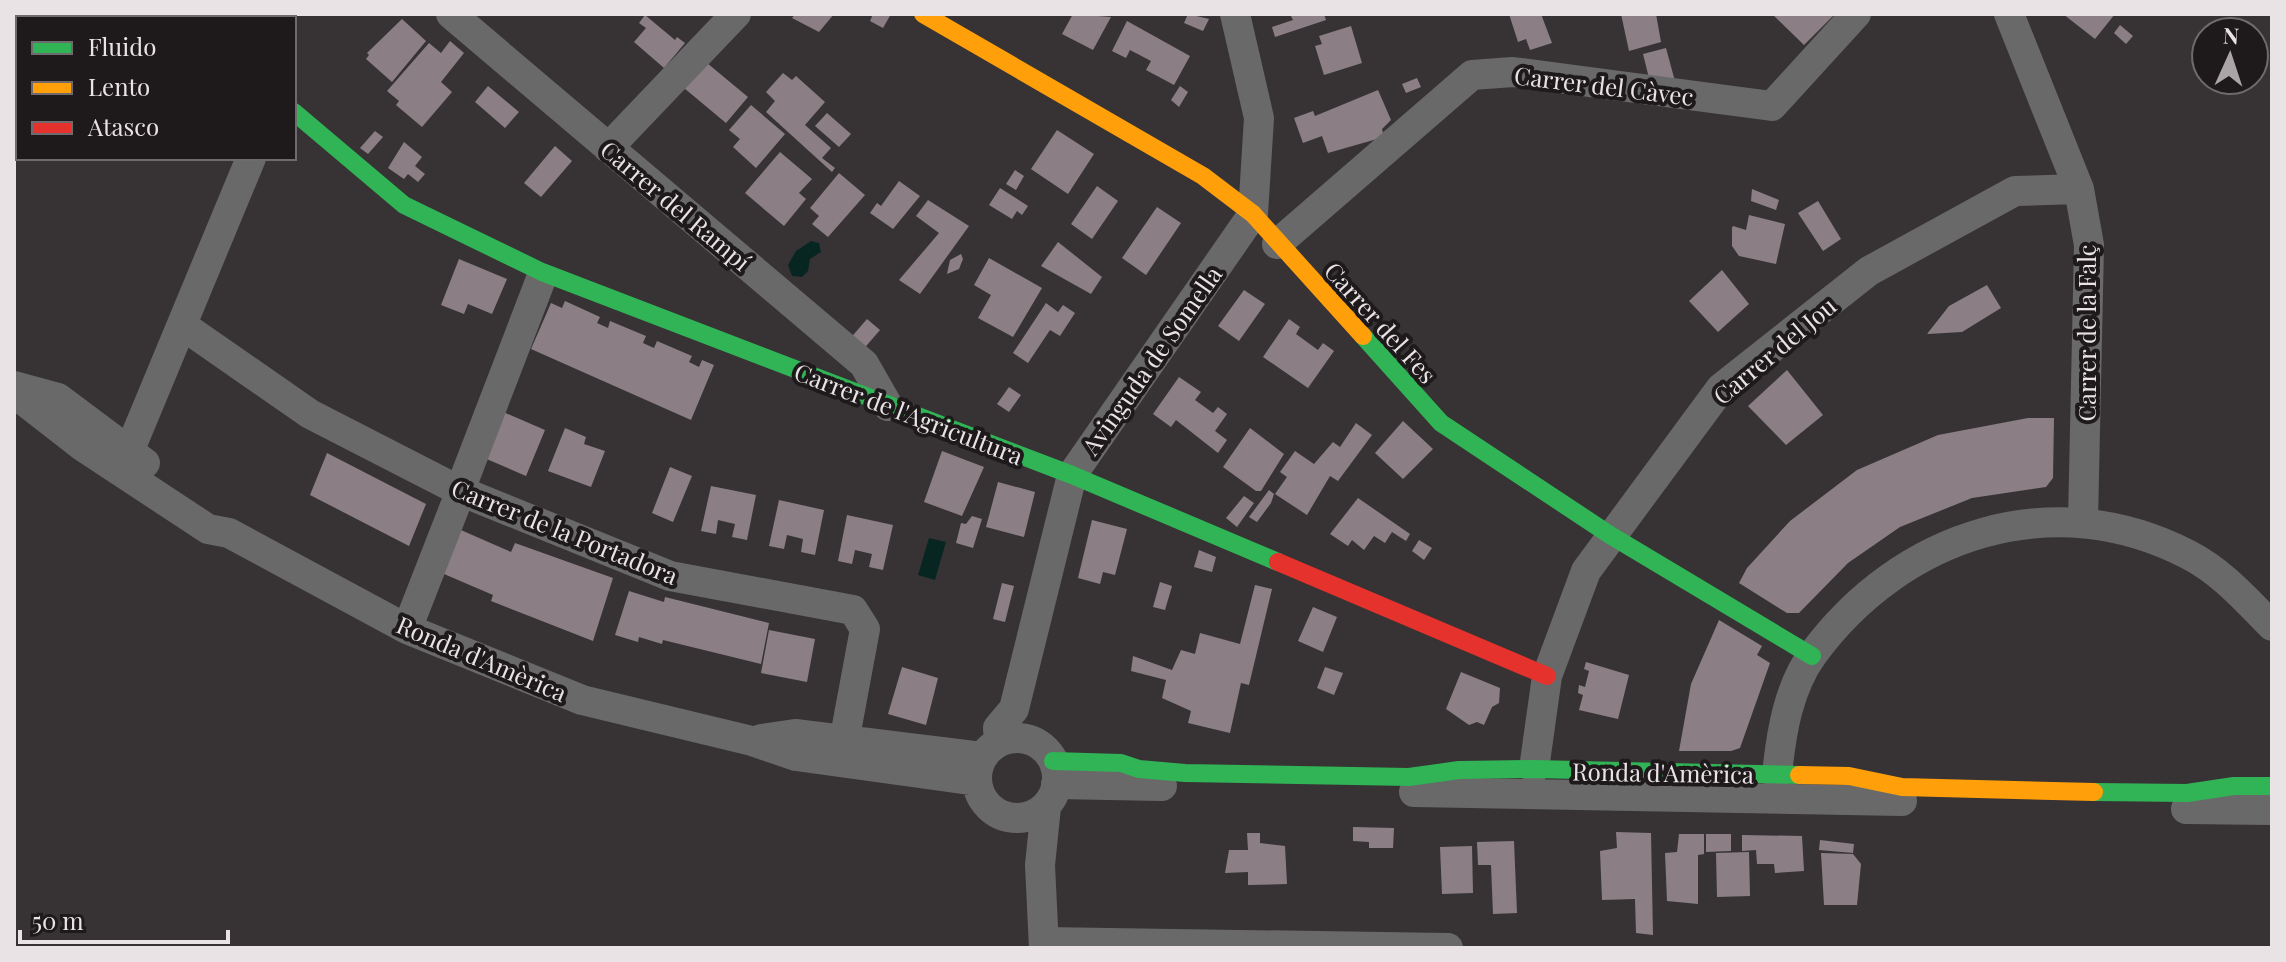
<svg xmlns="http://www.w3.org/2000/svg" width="2286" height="962" font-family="'Playfair Display',serif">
<rect width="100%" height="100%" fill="#373335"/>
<path fill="#082621" d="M811,241l8,2 2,9 -11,7 -2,12 -6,6 -10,-1 -4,-11 8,-14z
M929,538l17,4 -11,38 -17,-5z"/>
<path fill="#8b7f85" d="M795,14h39l-15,18 -27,-14z
M873,14h18l-8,14 -13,-7z
M1073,14l38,3 -18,33 -31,-16z
M1188,14l21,5 -6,12 -19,-8z
M1294,14h30l2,6 -51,17 -3,-10 21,-7 -2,-4z
M1509,14h32l11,29 -22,7 -4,-11 -8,3z
M1621,14h35l5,28 -32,9z
M1772,14h63l-31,31z
M2063,14h52l-20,25z
M645,15l30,25 2,-3 8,6 -21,25 -30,-26 12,-14 -7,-5z
M402,19l24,22 -34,41 -26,-23 3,-4 -2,-2z
M1127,21l63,35 -16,29 -28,-15 5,-9 -21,-11 -4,8 -14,-7z
M2120,25l13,11 -7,8 -12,-11z
M1351,26l11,37 -38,12 -9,-29 7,-2 -3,-8z
M450,41l14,12 -23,29 11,10 -30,35 -26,-22 3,-4 -12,-10 42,-48 12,10z
M1666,48l10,37 -26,-3 -7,-28z
M707,63l41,34 -22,26 -42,-35z
M783,73l9,7 4,-4 29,26 -20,23 26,23 -9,10 13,10 -3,4 -66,-60 9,-11 -9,-9z
M1417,78l4,9 -15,6 -4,-9z
M488,86l31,26 -14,16 -30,-26z
M1180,86l8,6 -9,15 -8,-7z
M1378,90l13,30 -9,9 2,8 -56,16 -6,-17 -19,7 -9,-25 19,-7 2,5z
M751,105l34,29 -29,34 -23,-21 7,-8 -11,-9z
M827,113l24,21 -12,13 -24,-21z
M1057,130l37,24 -26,40 -37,-25z
M375,131l8,6 -15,17 -8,-6z
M404,142l18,15 -7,9 10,8 -7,8 -10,-8 -4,5 -16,-11z
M555,146l17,15 -31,36 -17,-14z
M780,152l32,27 -13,14 7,6 -22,27 -39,-33z
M1015,170l9,6 -8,14 -10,-6z
M839,173l26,22 -37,42 -16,-13 7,-8 -9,-8z
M899,181l21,15 -27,33 -23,-16 7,-10 4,3z
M1097,186l21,15 -26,38 -21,-15z
M1000,188l28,18 -6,9 -5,-4 -5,8 -23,-14z
M1752,189l27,11 -3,10 -25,-9z
M928,200l41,26 -49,68 -21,-14 40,-47 -23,-17z
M1818,201l23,38 -18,12 -25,-38z
M1157,207l24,16 -35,52 -24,-17z
M1749,215l36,9 -9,40 -37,-8 -7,-10v-18l1,-2 13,4z
M1058,242l44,35 -11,17 -50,-28z
M961,254l2,5 -4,10 -12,5 3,-14z
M989,258l53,30 -29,49 -35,-19 13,-23 -17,-10z
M459,259l48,20 -15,35 -24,-10 -4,10 -23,-9z
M1722,270l27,34 -31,28 -29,-31z
M1987,285l14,23 -39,24 -35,2 22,-28z
M1244,290l21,14 -26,37 -21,-15z
M565,301l35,16 -3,6 11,5 2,-7 36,15 -3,7 11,5 3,-7 35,15 -3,6 10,5 3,-7 12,5 -23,55 -160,-71 20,-46 11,5z
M1046,303l12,9 5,-7 12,8 -15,23 -10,-6 -22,33 -15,-10z
M867,319l13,11 -19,22 -13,-11z
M1289,319l11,8 -4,7 22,16 5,-7 11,8 -26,37 -45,-31z
M1787,370l36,45 -37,30 -38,-39z
M1179,377l22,15 -6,8 18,13 5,-6 9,7 -12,17 12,9 -9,13 -42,-33 -5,7 -18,-13z
M1009,387l12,8 -12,17 -12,-8z
M501,411l44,19 -19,46 -44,-19z
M2028,418h26l-1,60 -7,9 -74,11 -72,29 -52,36 -49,50h-12l-48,-30 8,-15 43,-47 67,-51 81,-35z
M1403,421l30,28 -30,30 -28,-26z
M1356,423l16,12 -34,46 -8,-5 -23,39 -32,-21 12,-17 -7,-5 15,-21 19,13 19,-22 7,5z
M565,428l21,9 -2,7 21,7 -14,36 -43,-16z
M1250,428l34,26 -23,37h-5l-33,-24z
M942,451l42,16 -22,49 -38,-14z
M327,453l99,51 -17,42 -99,-51z
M670,467l22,9 -19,46 -21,-9z
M998,482l37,10 -11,45 -38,-10z
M711,486l45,9 -9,45 -15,-3 3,-13 -17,-4 -2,14 -15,-3z
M1269,490l5,4 -3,9 -14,19 -8,-5z
M1244,496l10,7 -17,24 -11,-9z
M1358,498l52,36 -4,7 -14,-9 -7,11 -11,-7 -10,14 -12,-10 -4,6 -18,-12z
M779,500l45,10 -9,45 -14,-3 2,-13 -16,-4 -3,14 -15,-3z
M847,515l46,10 -10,45 -14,-3 3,-13 -17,-4 -3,14 -14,-3z
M972,516l10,3 -9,29 -17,-5 5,-20 5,1z
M1092,520l35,9 -12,46 -12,-3 -3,12 -22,-6z
M454,527l57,25 4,-9 98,35 -20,63 -102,-40 2,-6 -56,-24z
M1419,540l13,8 -8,12 -12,-9z
M1199,550l17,7 -4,15 -18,-5z
M1160,582l12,4 -7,24 -12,-3z
M1002,583l12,3 -9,36 -12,-3z
M1255,585l17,4 -23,96 -8,-2 -11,50 -42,-10 3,-12 -29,-13 4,-18 -35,-9 2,-15 39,14 9,-20 14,4 5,-21 40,11z
M629,591l35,11 1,-5 104,26 -8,41 -98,-24 -1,4 -23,-7 -1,5 -23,-7z
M1313,607l24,10 -14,35 -25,-11z
M1719,620l43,26 -5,9 13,8 -30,85 -9,3h-52l12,-67z
M769,630l46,9 -8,43 -46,-9z
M1586,662l43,13 -11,44 -39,-9 4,-15 -5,-2 1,-8 6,2 4,-16 -5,-2z
M902,667l36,11 -12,47 -38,-11z
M1325,667l18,6 -9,22 -17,-7z
M1461,672l39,16 -1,15 -7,4 -8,18 -7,-3 -8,3 -23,-16z
M1353,827l41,1 -1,20h-24v-6l-16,-1z
M1616,832l35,1 2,102 -17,-2 -1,-34 -33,1 -2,-49 17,-3z
M1247,833h13v10l25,3 2,38 -39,1v-13l-23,1 4,-23h19z
M1679,834h25v20l-6,1v49l-31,-3 -2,-48 12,-1z
M1706,834h25v17l-25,1z
M1742,835l60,1 2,35 -29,2 -1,-9h-17l-1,-14 -14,1z
M1820,840l34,4 -1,9 -34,-3z
M1514,841l3,72 -24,1 -2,-49h-13l-1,-23z
M1472,846l1,47 -31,1 -2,-47z
M1749,852l1,44 -33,1 -1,-44z
M1821,853l32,1 8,10 -4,41h-33z"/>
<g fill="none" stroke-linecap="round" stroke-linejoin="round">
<path stroke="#69696a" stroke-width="30" d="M189,14l5,4
M451,14l413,350 24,42
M2009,14l70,175 10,56 -6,277
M608,148l128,-134
M1277,244l195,-169 41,-3 259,34 84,-92
M182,325l128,89 150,77 210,85 183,34 12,19 -21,113
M14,386l44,12 87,65
M14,393l68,53 126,83 21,4 178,96 175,71 170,41 44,15 181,25
M121,471l130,-313
M465,477l76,-198
M407,629l48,-123
M977 778a40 40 0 1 1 80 0a40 40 0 1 1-80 0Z
M761,739l34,-5 187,23
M999,742l-1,-14 16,-19 58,-234 181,-261 6,-96 -24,-104
M1534,769l13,-93 39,-105 135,-183 148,-117 146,-80 64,-2
M1777,775c4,-41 11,-87 36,-121 88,-120 240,-170 376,-99 33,17 57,45 83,71
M1056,784l106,2
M1414,792l488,9
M2186,809l86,1
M1044,942l404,6
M1044,948l-4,-83 6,-58"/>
<path stroke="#30b455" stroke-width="18" d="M294,112l110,93 138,67 530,203 206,87
M1363,336l78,87 169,112 202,121
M1053,761l68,2 18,6 46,4 224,4 50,-7 75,-1 265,6
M2094,792l93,1 47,-7h38"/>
<path stroke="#ff9f0a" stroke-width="18" d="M923,14l280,162 50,38 110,122
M1799,775l50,1 53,11 192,5"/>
<path stroke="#e5322d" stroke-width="18" d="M1278,562l269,114"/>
</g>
<g text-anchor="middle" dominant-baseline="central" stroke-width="8" stroke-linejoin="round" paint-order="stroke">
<g font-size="24" fill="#e9e3e6" stroke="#1e1a1c">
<text transform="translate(1604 85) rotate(7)">Carrer del Càvec</text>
<text transform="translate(676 205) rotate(40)">Carrer del Rampí</text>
<text transform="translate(1381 322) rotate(48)">Carrer del Fes</text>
<text transform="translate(2086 333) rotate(-90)">Carrer de la Falç</text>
<text transform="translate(1774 350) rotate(-40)">Carrer del Jou</text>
<text transform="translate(1151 360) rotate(-55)">Avinguda de Somella</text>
<text transform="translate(909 413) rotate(21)">Carrer de l'Agricultura</text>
<text transform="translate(565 531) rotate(22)">Carrer de la Portadora</text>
<text transform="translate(482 658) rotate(23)">Ronda d'Amèrica</text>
<text transform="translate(1663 772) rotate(1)">Ronda d'Amèrica</text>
</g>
</g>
<rect width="2286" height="962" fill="none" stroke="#e9e3e6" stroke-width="32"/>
<rect x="16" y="16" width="280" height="144" fill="#1e1a1c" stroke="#6f6a6d" stroke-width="2"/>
<rect x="32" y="42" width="40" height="12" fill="#30b455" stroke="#6f6a6d" stroke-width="2"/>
<text x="88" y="56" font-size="24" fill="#e9e3e6">Fluido</text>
<rect x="32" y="82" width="40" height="12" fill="#ff9f0a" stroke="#6f6a6d" stroke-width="2"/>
<text x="88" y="96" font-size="24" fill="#e9e3e6">Lento</text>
<rect x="32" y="122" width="40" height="12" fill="#e5322d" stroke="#6f6a6d" stroke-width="2"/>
<text x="88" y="136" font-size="24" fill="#e9e3e6">Atasco</text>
<g transform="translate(2230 56) rotate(3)"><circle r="38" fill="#1e1a1c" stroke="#6f6a6d" stroke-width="2"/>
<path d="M0-6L14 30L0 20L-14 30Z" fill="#aba5a8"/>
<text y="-12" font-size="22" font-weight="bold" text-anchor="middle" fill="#e9e3e6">N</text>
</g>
<path d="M20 930v12h208v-12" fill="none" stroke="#e9e3e6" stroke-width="4"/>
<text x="32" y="930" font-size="24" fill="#e9e3e6" stroke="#1e1a1c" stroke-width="6" paint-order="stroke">50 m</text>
</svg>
